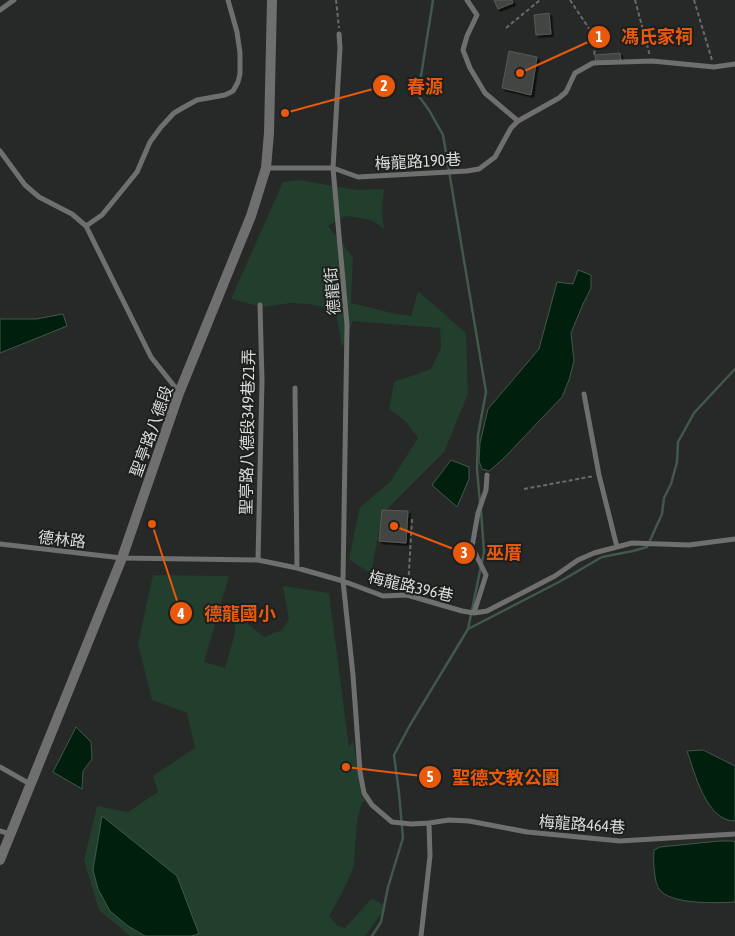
<svg xmlns="http://www.w3.org/2000/svg" width="735" height="936" font-family="'Asap Condensed','Noto Sans TC',sans-serif">
<defs>
<filter id="shadow"><feDropShadow dx="2.5" dy="2.5" stdDeviation="0" flood-color="#0009"/></filter>
</defs>
<rect width="100%" height="100%" fill="#262927"/>
<path fill="#223e2c" d="M299,180l58,10 27,-1 -2,20 2,20 -13,-9 -25,-4 -18,10 25,31 -2,46 41,10 19,3 7,-25 48,42 2,61 -24,58 -62,62 -11,60 -22,-15 11,-52 30,-25 28,-44 -14,-18 -15,-11 5,-27 37,-13 10,-21 -1,-20 -87,-7 -11,27 -6,-38 -27,-6 -18,-1 -29,4 -31,-8 52,-117z
M153,575l76,1 -25,86 21,6 10,-35v-20l29,24 18,-7 7,-10 -6,-34 46,7 20,154 4,-6 8,52 5,8 -4,1 -5,18 -3,47 -13,28 -12,21 9,10 7,2 27,-30 14,9 -21,29h-174l8,-2 -97,-117 -9,53 5,19 30,37 17,10h-15l-31,-26 -15,-50 13,-54 31,6 30,-20 -5,-16 42,-28 -8,-35 -35,-13 -14,-56z"/>
<path fill="#001f0d" stroke="#41584b" d="M578,270l13,5v13l-8,16 -12,29 3,28 -5,19 -7,17 -59,62 -14,12 -7,-2 -3,-8 1,-18 8,-34 51,-60 18,-67 16,2z
M63,314l4,12 -67,27v-34h36z
M451,460l18,7v12l-12,28 -25,-22z
M76,727l15,15 1,17 -9,12 -1,18 -29,-17z
M703,750l32,16v55c-29,0 -40,-48 -48,-70z
M102,816l75,60 22,58 -8,2h-46l-17,-10 -18,-15 -12,-22 -5,-19z
M719,841h13l3,1v60c-18,1 -65,3 -76,-13 -1,-1 -2,-6 -3,-7 -2,-11 -3,-20 -2,-32l6,-3z"/>
<g fill="none" stroke-linecap="round" stroke-linejoin="round">
<path stroke="#41584b" stroke-width="2.5" d="M433,0l-15,95 11,15 14,25 43,257 -8,43 -1,34 3,34
M468,629l91,-47 43,-25 31,-6 14,-4 15,-33 2,-16 7,-14 6,-22 1,-20 16,-29 41,-44
M372,936l9,-14 7,-35 15,-49 -4,-45 -5,-38 16,-30 58,-96 16,-77 -3,-41"/>
</g>
<path fill="#424442" stroke="#575a57" filter="url(#shadow)" d="M494,0h18l1,3 -15,6z
M549,13l2,21 -15,1 -2,-20z
M509,51l28,6 -6,38 -29,-7z
M620,53l1,8 -25,2 -1,-8z
M382,510l26,1 -2,32 -27,-2z"/>
<g fill="none" stroke-linecap="round" stroke-linejoin="round">
<path stroke="#686b69" stroke-width="2" stroke-dasharray="4 2.5" stroke-linecap="butt" d="M336,0l3,28
M570,0l26,39 -2,17
M635,0l15,56
M694,0l18,60
M506,28l34,-28
M524,489l70,-13
M408,588l4,-69"/>
<path stroke="#6e6f6e" stroke-width="5" d="M467,0l10,15 -10,21 -4,14 7,18 15,25 33,28
M0,10l14,-10
M339,34l1,14 -7,120 14,157 -4,256 10,94 7,97 4,21 8,12 20,17 19,2 18,-1 20,-3 20,1 58,11 93,9 115,-7
M0,151l25,34 14,12 33,17 14,12 65,131 28,35
M266,168h67l25,9 109,-6 12,-2 16,-12 16,-29 7,-7 41,-23 7,-6 9,-19 18,-10 59,-2 62,6 21,-3
M86,226l16,-11 35,-43 13,-30 11,-15 13,-14 12,-7 11,-6 28,-5 8,-4 5,-9 2,-8v-21l-3,-21 -9,-32
M295,388l2,180
M584,394l15,81 18,72
M487,475l-1,15 -8,23 -6,34 14,28 -12,38 13,-2 68,-35 23,-16 16,-7 38,-10 57,2 46,-6
M0,544l122,14 136,2 39,8 46,13 40,15 24,-1 55,16 12,2
M258,560l4,-179 -2,-76
M0,767l30,17
M0,831l10,3
M421,936l9,-80 -1,-33"/>
<path stroke="#6e6f6e" stroke-width="10" d="M0,860l122,-302 57,-165 72,-177 15,-48 3,-35 3,-133"/>
</g>
<g text-anchor="middle" dominant-baseline="central" stroke-width="4" stroke-linejoin="round" paint-order="stroke">
<g font-size="16" fill="#dadcdb" stroke="#1d1f1d">
<text transform="translate(418 161) rotate(-3)">梅龍路190巷</text>
<text transform="translate(332 291) rotate(-95)">德龍街</text>
<text transform="translate(151 431) rotate(-70)">聖亭路八德段</text>
<text transform="translate(247 432) rotate(-89)">聖亭路八德段349巷21弄</text>
<text transform="translate(62 539) rotate(6)">德林路</text>
<text transform="translate(411 586) rotate(13)">梅龍路396巷</text>
<text transform="translate(582 824) rotate(4)">梅龍路464巷</text>
</g>
</g>
<path fill="none" stroke="#e8590c" stroke-width="2" d="M520 73L599 37M285 113L384 86M394 526L464 553M152 524L181 613M346 767L430 777"/>
<g fill="#e8590c" stroke="#1d1f1d" stroke-width="2">
<circle cx="520" cy="73" r="5"/>
<circle cx="285" cy="113" r="5"/>
<circle cx="394" cy="526" r="5"/>
<circle cx="152" cy="524" r="5"/>
<circle cx="346" cy="767" r="5"/>
<circle cx="599" cy="37" r="12"/>
<circle cx="384" cy="86" r="12"/>
<circle cx="464" cy="553" r="12"/>
<circle cx="181" cy="613" r="12"/>
<circle cx="430" cy="777" r="12"/>
</g>
<g font-size="15" text-anchor="middle" font-weight="bold" fill="#fff">
<text x="599" y="42">1</text>
<text x="384" y="91">2</text>
<text x="464" y="558">3</text>
<text x="181" y="619">4</text>
<text x="430" y="782">5</text>
</g>
<g font-size="18" text-anchor="middle" font-weight="bold" fill="#e8590c" stroke="#1d1f1d" stroke-width="4" stroke-linejoin="round" paint-order="stroke">
<text x="657" y="43">馮氏家祠</text>
<text x="425" y="93">春源</text>
<text x="504" y="559">巫厝</text>
<text x="240" y="620">德龍國小</text>
<text x="506" y="784">聖德文教公園</text>
</g>
</svg>
